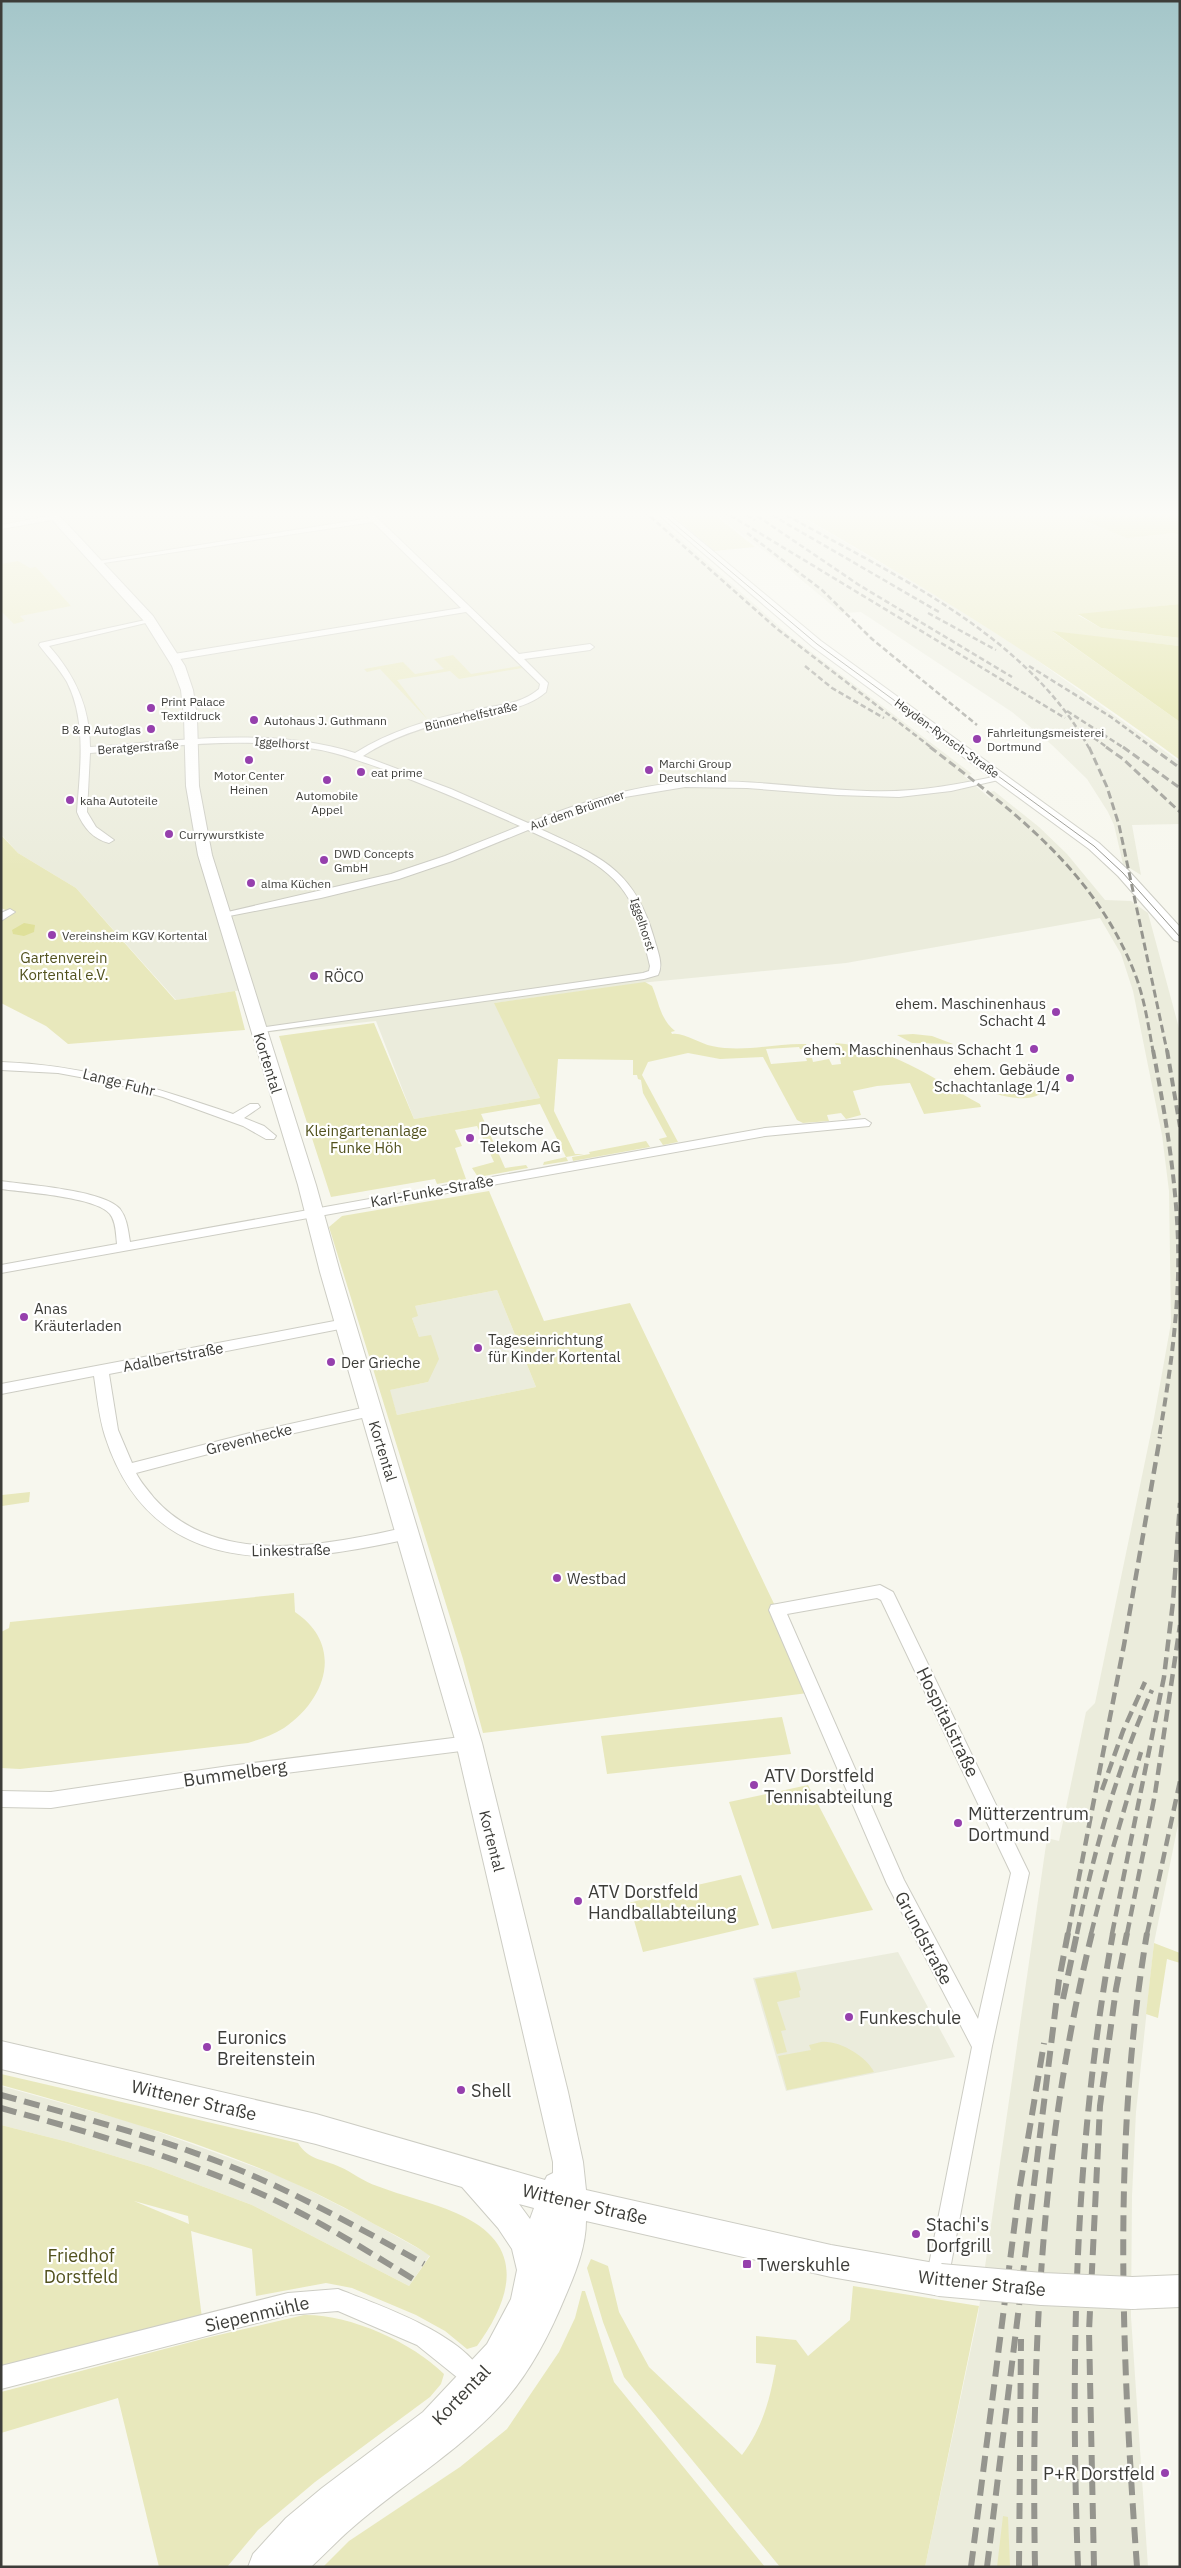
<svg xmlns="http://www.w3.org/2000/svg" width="1181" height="2568" font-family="'IBM Plex Sans',sans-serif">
<rect width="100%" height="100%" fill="#f7f7ee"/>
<path fill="#ebecdc" d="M1,511h648l140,124 183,139 -8,2 33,28 -11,-11 8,-2 45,36 28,27 38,46 26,1 17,12 32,119v783l-26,128 -18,169 -4,84 -1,121 17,250h-223l53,-252 69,-477 12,3 27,-129 9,-9 59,-285 17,-95 -2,-132 -7,-56 -29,-144 -12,-37 -21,-36 -254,45 -196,19 -155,21 45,95 -126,21 -38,-98 -114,12 -13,-44 -73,11 -100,-112 -58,-35 -17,-19z
M711,511h80l150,87 90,58 149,106v62l-48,1 9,50 -18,-11 -9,-39 -6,-13 -21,-33 -35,-34 -40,-33 -151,-100 -20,1 -56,-47z
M497,1290l39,97 -139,28 -8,-25 39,-8 -9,-45 -7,-19 3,-12z
M898,1952l57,105 -169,34 -33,-113z
M1,2086l133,37 151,55 73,37 72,40 -21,31 -157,-81 -101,-38 -83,-25 -67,-17z"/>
<path fill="#e8e8bc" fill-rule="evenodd" d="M668,511h42l45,36 -41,4z
M793,511h269l118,24v69l-102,11 23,13 79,10v8l-127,-14 127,90v38c-125,-93 -252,-171 -387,-249z
M18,561l12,7 6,-1 35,39 -51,10 5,5 -11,3 -13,-13v-47z
M453,655l18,19 49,-8 2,2 -63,11 -9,-8 -53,9 31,40 -48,-51 -13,3 -3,-3 39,-7 12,12 29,-5 -10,-10z
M1,835l17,18 58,35 99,112 60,-9 10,39 -177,14 -22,-18 -45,-23v-85l9,-6 -9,-4z
M645,982l7,4c7,16 8,33 23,45l-4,1 1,2c12,-2 28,10 40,12 32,7 63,-3 94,-2l1,4 -7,1 -1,-2 -33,2 5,15 36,-3 -1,-3h6l1,4 16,-3 3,6 9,-1 -1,-6h2l-7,-15c54,3 99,36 145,61l1,3 -57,7 -14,-31 -33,3 -24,5 8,24 -15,4 -5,-6 -14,2 2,6 -26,2 -6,-3 -34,-63 -43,2 -32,-6 -40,9 -6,13 36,67 -15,3 -4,-6 8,-2 -24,-44 -2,-13 -3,-1 -1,-4h-4v-15l-75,-1 -4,52 21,43h9l-18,3 2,4 -25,4 1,-3 22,-5 -26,-53 -59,10 24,54 21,-3 2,3 -50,9 -6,-9 22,-6 -17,-36 -22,4 7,16 -7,2 11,31 -29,5 -2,-5 -104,18 -52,-161 95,-13 40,96 126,-21 -46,-95z
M913,1034l19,2 21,8 -41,-1 -15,-8z
M976,1087l55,1 9,6c-15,10 -48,0 -64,-7z
M646,1141l4,6 -77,14 -1,-4 18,-3 -1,-2z
M489,1191l55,130 86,-18 147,307 31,83 -325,40 -20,-74 -134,-432 13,-11zM497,1290l39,97 -139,28 -7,-25 38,-8 11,-23 -8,-24 -12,2 -7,-19 6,-2 -3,-10z
M30,1492l-1,10 -27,4v-11z
M294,1593l1,19c49,33 32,87 -11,116 -11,7 -23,11 -36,15l-228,26 -19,-1v-136l8,-4 1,-6z
M782,1717l9,37 -184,20 -6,-38z
M808,1785l65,125 -101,19 -43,-127z
M741,1875l18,50 -116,27 -14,-49 11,-3v-2z
M1154,1943l26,10v10l-13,-4 -9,59 -12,-4z
M796,1972l5,18 -2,1 1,6 -23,5 9,28 -5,1 6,21 -10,2 -22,-75z
M821,2042c18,-2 45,14 53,30l-87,18 -9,-34 33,-6 -2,-5z
M1,2074l297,69c10,17 25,16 42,24 12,5 24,15 37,19 26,10 54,16 79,27 70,30 58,82 21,133l-10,3 -22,-18 -29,-16 -64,-27 -26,-5 -70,13 -4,-47 -61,-18 11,87 -201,49v-242l67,17 83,25 101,38 157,81 21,-30c-17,-12 -37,-22 -56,-32 -116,-67 -244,-103 -373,-139zM134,2201l54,15 1,8z
M591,2259l17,7 11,46 30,55 93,88c21,-28 28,-56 34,-90l-20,-2v-27l40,4 12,16 42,-36 3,-34 126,20 -54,261h-145l-156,-190 -21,-55 -16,-54z
M582,2291h3l29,91 151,185h-442l26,-26 111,-74 47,-38 52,-77 16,-34z
M304,2315c45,-1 108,27 140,59l-3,10 -11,13 -115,85 -57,48 -31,37h-68l-41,-169 -117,35v-41l209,-55z
M1003,2516l5,1 2,50h-13z"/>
<path fill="#dfe09a" d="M1062,511h118v24l-8,-2 -45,5z
M1180,604v34l-79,-10 -23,-14z
M1052,631l128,15v76z
M24,923l11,2 -1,7 -10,4 -11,-2 -1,-4z"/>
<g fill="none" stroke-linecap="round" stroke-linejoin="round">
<defs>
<path id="street" d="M362,511h8l149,143 71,-10 4,3 -4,3 -66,9 24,24 -2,9c-22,19 -49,18 -75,24 -38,8 -76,19 -108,40l88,33 77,34c51,-20 103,-37 157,-41 61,-4 121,7 182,9 46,2 90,-6 135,-16l5,3 -56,13 -52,6 -62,-2 -90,-7 -62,-1 -60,10 -89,30c62,29 98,40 118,111 3,12 10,26 4,37l-14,4 -389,54 -2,-2 6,-3 384,-55 6,-2 1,-5c-5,-20 -9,-40 -17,-59 -19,-43 -66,-58 -105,-77l-76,31 -53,18 -78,19 -102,20v-4l172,-40 54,-18 75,-30c-45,-20 -91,-40 -137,-57 -21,-7 -41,-15 -62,-19 -76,-15 -155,-3 -231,3l-3,59 9,15 18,13 -5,3c-16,-4 -26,-16 -32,-31 3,-42 10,-91 -10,-130 -8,-14 -19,-25 -28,-37l1,-2 110,-24 4,2 -105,25c26,29 41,61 41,101 87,-6 179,-21 265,6 35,-22 75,-34 115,-42 24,-6 49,-5 69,-22l1,-5 -74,-72 -292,48 -4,-3 4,-3 287,-46 -88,-86 -276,42 -4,-2 277,-44z
M55,515h3v4l-57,10v-4z
M10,909l5,3 -14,9v-8z
M1,1062c84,3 153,25 232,52l17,-10h8l2,3 -16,11 20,8 12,10 -2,3h-8l-23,-13 -80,-29 -51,-14 -54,-10 -57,-3z
M865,1119l6,4 -2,3 -104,10 -764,137v-8l116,-21c-1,-9 -1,-23 -7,-30 -13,-17 -87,-22 -109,-25v-8c26,4 103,9 119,28 7,9 8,21 10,33l635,-114z
M345,1319l7,5 -2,3 -241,47 9,56 14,33 122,-31 117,-26 5,1 2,4 -2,4 -5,1 -117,26 -118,31c5,10 12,17 18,25 63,71 173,47 254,29l6,2 2,4 -2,4 -6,2c-121,27 -256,43 -303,-103 -6,-19 -8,-40 -11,-60l-93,18v-10z
M880,1585l13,7 2,4 134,277 -37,173 -44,234 -3,8 -8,3 -8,-3 -3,-8 46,-233 -85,-163 -118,-274 2,-5 6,-1zM877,1598l4,2 130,273 -33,146 -74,-139 -117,-266z
M469,1736l6,2 3,5 -3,5 -6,2 -240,30 -178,28 -50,-1v-16l50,1 178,-26z
M338,2289c43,17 130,46 149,92l-4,8 -8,4 -8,-4 -9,-11 -41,-33 -79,-34 -50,4 -287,74v-23l287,-73z"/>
<path id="secondary" d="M44,511h11l98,105 32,50 8,24 4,27 2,69 13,69 104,330 24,87 142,471 86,349 15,70 3,28 245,55 109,19 11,5 5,11 -5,11 -11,5 -109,-19 -245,-56c0,26 -11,53 -21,76 -16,39 -37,79 -66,110 -44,47 -99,79 -147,121 -14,12 -27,26 -41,39h-63l5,-13 33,-36 36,-30 101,-76 64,-68 24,-45 6,-29 -5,-21 -14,-21 -36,-41 -146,-43 -315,-75v-28l315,73 229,66 2,-4 6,-3v-11l-97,-419 -136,-471 -22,-87 -100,-330 -12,-69 -2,-69 -3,-27 -9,-24 -28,-45zM519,2204l15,4 -4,11z
M654,511h11l156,130 278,202 29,27 52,57v15l-6,-2 -56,-64 -29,-27 -276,-202z
M1180,2275v32l-48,2 -11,-5 -5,-11 5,-11 11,-5z"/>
</defs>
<use href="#street" stroke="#cdcdc4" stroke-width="2"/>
<use href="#secondary" stroke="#cdcdc4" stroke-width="2"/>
<use href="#street" fill="#fff" fill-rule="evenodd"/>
<use href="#secondary" fill="#fff" fill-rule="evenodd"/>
<path stroke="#95958e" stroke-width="1" d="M659,511l158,133 277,202 29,27 57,64"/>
<path stroke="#95958e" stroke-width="2.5" stroke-dasharray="5.5 3" stroke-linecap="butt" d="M644,511l132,117 156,120
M723,511l342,207
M739,511l16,9
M750,511l109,74 153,92
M765,511l174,101
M779,511c110,62 246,121 310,237
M747,533l75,57 50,49 105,86
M928,613l68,37
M805,666l27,22 52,30
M1029,666l82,51 42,31
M1067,711l57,37
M1080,728l28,20"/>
<path stroke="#95958e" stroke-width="3" stroke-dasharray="8 4" stroke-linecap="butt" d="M930,747c83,64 162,122 203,222 11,26 15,55 20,82
M1089,747l18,40 12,38 48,226
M1106,747l17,12 57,53
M1123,747l57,41
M1151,747l29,21"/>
<path stroke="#95958e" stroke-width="4" stroke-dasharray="9 5" stroke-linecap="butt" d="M1153,1050c12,63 23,127 25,192 2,65 -8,132 -19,196
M1167,1050l13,77"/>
<path stroke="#95958e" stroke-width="4.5" stroke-dasharray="12 6" stroke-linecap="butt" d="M1102,1790l21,-59 22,-49
M1068,1934l56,-289 36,-208
M1077,1934c17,-84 40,-165 75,-244
M1091,1934l21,-83 29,-99
M1112,1934l52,-257 9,-75 7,-99
M1127,1934l28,-140 25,-169
M1147,1934l33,-153"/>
<path stroke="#95958e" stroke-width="6" stroke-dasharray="16 8" stroke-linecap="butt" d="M1063,1999l14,-66
M1,2095c79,22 160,43 236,74 65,27 126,61 187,95
M1,2108c90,25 181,50 267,89 50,23 98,53 145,82
M971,2567l47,-369 26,-155
M987,2567l72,-587 9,-47
M1019,2567l2,-228
M1035,2567c-4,-212 6,-427 57,-634
M1078,2567c-8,-212 -3,-425 35,-634
M1094,2567l-5,-236 11,-225 16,-117 11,-56
M1137,2567c-15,-210 -25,-426 10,-634"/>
<defs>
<path id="secondary-bridge" d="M940,2280l102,9 90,4"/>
</defs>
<use href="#secondary-bridge" stroke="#cdcdc4" stroke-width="34" stroke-linecap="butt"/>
<use href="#secondary-bridge" stroke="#fff" stroke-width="32"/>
</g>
<linearGradient id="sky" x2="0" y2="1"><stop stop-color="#a4c6c9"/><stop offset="0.59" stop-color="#fbfbf7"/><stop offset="1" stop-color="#fbfbf7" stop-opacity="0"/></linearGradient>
<rect width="1181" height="871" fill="url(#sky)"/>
<g fill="#9640ad" stroke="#fffffe" stroke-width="2">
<circle cx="151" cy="708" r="5"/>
<circle cx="254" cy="720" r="5"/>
<circle cx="151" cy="729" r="5"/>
<circle cx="977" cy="739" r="5"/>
<circle cx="249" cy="760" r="5"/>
<circle cx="649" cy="770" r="5"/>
<circle cx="361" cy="772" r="5"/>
<circle cx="327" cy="780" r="5"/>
<circle cx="70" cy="800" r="5"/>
<circle cx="169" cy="834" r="5"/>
<circle cx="324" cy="860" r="5"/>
<circle cx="251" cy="883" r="5"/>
<circle cx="52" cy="935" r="5"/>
<circle cx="314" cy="976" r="5"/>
<circle cx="1056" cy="1012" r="5"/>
<circle cx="1034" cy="1049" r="5"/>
<circle cx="1070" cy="1078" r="5"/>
<circle cx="470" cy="1138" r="5"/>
<circle cx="24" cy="1317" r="5"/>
<circle cx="478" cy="1348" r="5"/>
<circle cx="331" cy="1362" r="5"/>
<circle cx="557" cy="1578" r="5"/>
<circle cx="754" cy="1785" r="5"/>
<circle cx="958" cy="1823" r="5"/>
<circle cx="578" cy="1901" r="5"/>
<circle cx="849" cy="2017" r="5"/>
<circle cx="207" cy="2047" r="5"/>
<circle cx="461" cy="2090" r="5"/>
<circle cx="916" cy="2234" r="5"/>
<rect x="742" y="2259" width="10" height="10" rx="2.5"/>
<circle cx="1165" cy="2473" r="5"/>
</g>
<g text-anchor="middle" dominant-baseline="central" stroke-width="4.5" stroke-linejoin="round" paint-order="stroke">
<g font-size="12" fill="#3d3d39" stroke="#fffffe" text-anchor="start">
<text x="161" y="701">Print Palace<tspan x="161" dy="14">Textildruck</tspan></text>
<text x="264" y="720">Autohaus J. Guthmann</text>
<text x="141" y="729" text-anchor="end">B &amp; R Autoglas</text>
<text x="987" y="732">Fahrleitungsmeisterei<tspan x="987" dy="14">Dortmund</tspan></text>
<text x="659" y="763">Marchi Group<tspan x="659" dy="14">Deutschland</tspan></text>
<text x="371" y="772">eat prime</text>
<text x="249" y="775" text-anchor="middle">Motor Center<tspan x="249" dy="14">Heinen</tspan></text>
<text x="327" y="795" text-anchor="middle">Automobile<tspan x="327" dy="14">Appel</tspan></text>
<text x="80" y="800">kaha Autoteile</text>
<text x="179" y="834">Currywurstkiste</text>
<text x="334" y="853">DWD Concepts<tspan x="334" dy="14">GmbH</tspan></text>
<text x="261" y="883">alma Küchen</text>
<text x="62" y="935">Vereinsheim KGV Kortental</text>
</g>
<g font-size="12" fill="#3d3d39" stroke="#fffffe">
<text transform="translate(471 716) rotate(-13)">Bünnerhelfstraße</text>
<text transform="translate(947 738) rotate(36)">Heyden-Rynsch-Straße</text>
<text transform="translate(282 743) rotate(4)">Iggelhorst</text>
<text transform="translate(138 747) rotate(-4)">Beratgerstraße</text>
<text transform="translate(577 810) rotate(-19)">Auf dem Brümmer</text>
<text transform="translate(643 924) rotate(72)">Iggelhorst</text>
</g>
<g font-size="15" fill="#52521e" stroke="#fffffe">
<text x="64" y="957">Gartenverein<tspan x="64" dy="17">Kortental e.V.</tspan></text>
<text x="366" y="1130">Kleingartenanlage<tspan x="366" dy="17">Funke Höh</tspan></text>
</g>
<g font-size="15" fill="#3d3d39" stroke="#fffffe" text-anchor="start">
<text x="324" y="976">RÖCO</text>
<text x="1046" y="1003" text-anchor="end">ehem. Maschinenhaus<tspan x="1046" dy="17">Schacht 4</tspan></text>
<text x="1024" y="1049" text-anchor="end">ehem. Maschinenhaus Schacht 1</text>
<text x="1060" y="1069" text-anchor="end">ehem. Gebäude<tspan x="1060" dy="17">Schachtanlage 1/4</tspan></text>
<text x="480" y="1129">Deutsche<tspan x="480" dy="17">Telekom AG</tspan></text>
<text x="34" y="1308">Anas<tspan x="34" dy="17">Kräuterladen</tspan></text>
<text x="488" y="1339">Tageseinrichtung<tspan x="488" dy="17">für Kinder Kortental</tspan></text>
<text x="341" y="1362">Der Grieche</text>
<text x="567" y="1578">Westbad</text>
</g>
<g font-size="15" fill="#3d3d39" stroke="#fffffe">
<text transform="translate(268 1063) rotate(73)">Kortental</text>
<text transform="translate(119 1082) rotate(14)">Lange Fuhr</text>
<text transform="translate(432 1191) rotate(-10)">Karl-Funke-Straße</text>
<text transform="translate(173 1357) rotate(-11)">Adalbertstraße</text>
<text transform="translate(249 1439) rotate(-14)">Grevenhecke</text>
<text transform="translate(383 1451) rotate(73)">Kortental</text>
<text transform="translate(291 1550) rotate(-1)">Linkestraße</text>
<text transform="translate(492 1841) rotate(76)">Kortental</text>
</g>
<g font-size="18" fill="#3d3d39" stroke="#fffffe">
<text transform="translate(948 1722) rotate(64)">Hospitalstraße</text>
<text transform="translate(235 1773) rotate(-8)">Bummelberg</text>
<text transform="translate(924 1938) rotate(62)">Grundstraße</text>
<text transform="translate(194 2100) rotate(13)">Wittener Straße</text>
<text transform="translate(585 2204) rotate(13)">Wittener Straße</text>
<text transform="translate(982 2283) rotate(6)">Wittener Straße</text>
<text transform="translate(257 2314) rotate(-13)">Siepenmühle</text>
<text transform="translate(461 2395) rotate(-46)">Kortental</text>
</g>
<g font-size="18" fill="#3d3d39" stroke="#fffffe" text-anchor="start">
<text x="764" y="1775">ATV Dorstfeld<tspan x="764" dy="21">Tennisabteilung</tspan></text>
<text x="968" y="1813">Mütterzentrum<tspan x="968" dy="21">Dortmund</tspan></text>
<text x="588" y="1891">ATV Dorstfeld<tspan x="588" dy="21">Handballabteilung</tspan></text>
<text x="859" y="2017">Funkeschule</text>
<text x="217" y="2037">Euronics<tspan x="217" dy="21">Breitenstein</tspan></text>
<text x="471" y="2090">Shell</text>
<text x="926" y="2224">Stachi's<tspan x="926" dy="21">Dorfgrill</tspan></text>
<text x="757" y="2264">Twerskuhle</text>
<text x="1155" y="2473" text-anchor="end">P+R Dorstfeld</text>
</g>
<g font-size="18" fill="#52521e" stroke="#fffffe">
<text x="81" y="2255">Friedhof<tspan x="81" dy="21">Dorstfeld</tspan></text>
</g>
</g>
<rect width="1181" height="2568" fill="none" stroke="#3d3d39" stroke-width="5"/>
</svg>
